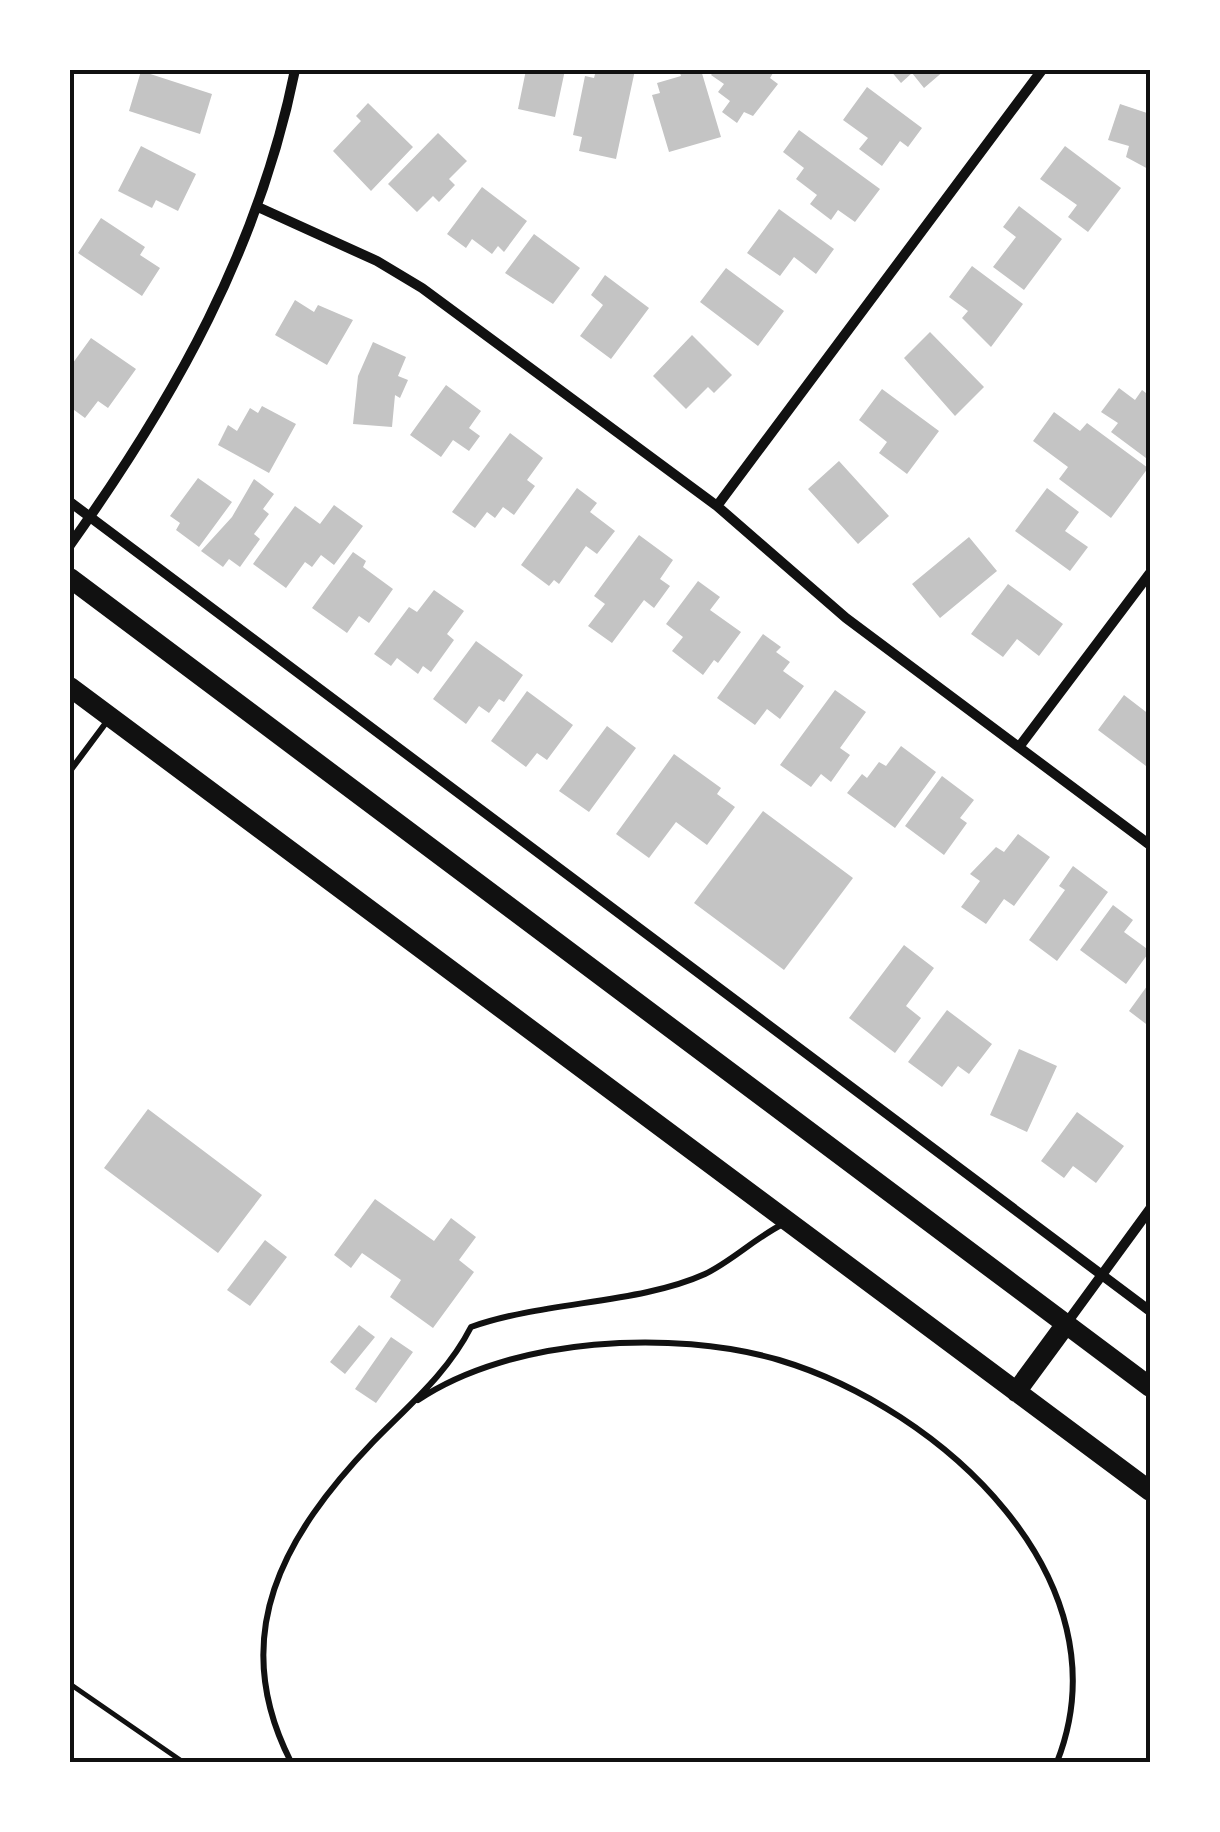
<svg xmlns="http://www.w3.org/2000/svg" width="1220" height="1832" font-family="'Work Sans',sans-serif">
<rect width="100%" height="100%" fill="#fff"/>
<path fill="#c4c4c4" d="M526,70h39l-10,47 -37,-8z
M596,70h39l-19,89 -37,-8 3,-14 -9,-2 12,-59 9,2z
M679,70h22l20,67 -52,15 -17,-57 8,-2 -3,-10 24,-7z
M715,70h54l4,3 -3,5 8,6 -25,32 -9,-4 -7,11 -15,-11 8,-11 -12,-9 6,-8 -13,-9z
M890,70h55l-21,18 -12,-15 -11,10z
M141,71l71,23 -12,40 -71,-23z
M867,87l55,41 -14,19 -8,-6 -18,25 -23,-17 9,-11 -25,-18z
M368,103l45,44 -42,44 -38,-40 28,-30 -5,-5z
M1120,104l30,10v56l-24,-13 3,-11 -21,-6z
M799,130l81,59 -25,33 -17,-12 -7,10 -21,-16 7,-9 -21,-16 8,-11 -21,-16z
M438,133l29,28 -18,18 6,6 -16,17 -6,-6 -16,16 -29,-28z
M141,146l55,28 -18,37 -22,-11 -4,8 -34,-17z
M1065,146l56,42 -33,44 -20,-15 9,-12 -37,-26z
M482,187l45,34 -23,31 -6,-6 -6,8 -20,-15 -6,9 -19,-14z
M1019,206l43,33 -38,51 -31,-23 23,-30 -13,-10z
M779,209l55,40 -18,25 -22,-17 -14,19 -33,-23z
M101,218l44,29 -5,8 20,13 -18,28 -64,-43z
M534,234l46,34 -27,36 -48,-31z
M972,266l51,38 -32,43 -29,-29 6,-7 -19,-14z
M726,268l58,43 -26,35 -58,-44z
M605,275l44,33 -38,51 -31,-23 23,-31 -12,-10z
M295,300l19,12 4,-7 35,15 -26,45 -52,-30z
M930,332l54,55 -29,29 -51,-58z
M692,335l40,40 -18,18 -6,-6 -22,22 -33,-33z
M91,338l45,31 -28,39 -10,-7 -13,17 -15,-11v-40z
M373,342l33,15 -8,19 10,4 -8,18 -5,-3 -3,32 -39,-3 5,-48z
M446,385l35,26 -12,17 11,8 -11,15 -16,-11 -12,17 -31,-22z
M1119,388l16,12 7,-10 8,6v65l-39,-29 7,-9 -17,-11z
M882,389l57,42 -32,43 -28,-21 8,-11 -28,-22z
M262,406l34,18 -27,49 -51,-28 10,-20 9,6 13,-23 8,5z
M1054,412l26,19 7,-8 61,45 -37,50 -52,-39 9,-12 -35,-26z
M510,433l33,25 -16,22 8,6 -21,29 -11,-8 -8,11 -8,-6 -12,16 -23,-16z
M839,461l50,55 -31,28 -50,-55z
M198,478l34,24 -33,45 -23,-17 4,-7 -10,-7z
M254,479l20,15 -11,15 6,5 -15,20 6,5 -20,28 -11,-8 -6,8 -22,-16 31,-34z
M577,488l20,15 -7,9 25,19 -18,23 -11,-8 -27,38 -5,-4 -5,6 -28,-21z
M1047,488l32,24 -14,19 23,16 -18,24 -55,-40z
M334,505l29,21 -29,39 -13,-10 -9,12 -7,-5 -19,26 -33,-24 42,-58 25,18z
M639,535l34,25 -13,19 10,7 -16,22 -10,-8 -32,43 -24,-17 17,-22 -11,-8z
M969,537l28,34 -57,47 -28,-34z
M353,552l13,9 -3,6 30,22 -24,34 -10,-7 -12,17 -35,-25z
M698,581l22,16 -10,13 31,22 -23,31 -4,-3 -11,15 -31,-24 11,-14 -17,-13z
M1008,584l55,40 -24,32 -22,-17 -14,18 -32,-23z
M434,590l30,21 -17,23 7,6 -23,32 -8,-6 -5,8 -21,-16 -6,8 -17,-12 35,-47 8,5z
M763,634l18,13 -5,5 14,10 -7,9 21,15 -24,33 -13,-10 -12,16 -38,-27z
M476,641l47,34 -19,27 -5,-3 -10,14 -10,-7 -13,18 -33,-25z
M835,690l31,22 -26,36 10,7 -19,27 -10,-8 -10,13 -31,-22z
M527,691l46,34 -26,35 -10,-7 -11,14 -35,-26z
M1124,695l26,20v54l-52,-39z
M607,726l29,22 -47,64 -30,-21z
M901,746l35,26 -41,56 -48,-35 15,-19 5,4 12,-16 7,4z
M674,754l47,34 -4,6 18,13 -28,38 -31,-23 -27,36 -33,-24z
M942,776l32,24 -14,18 7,5 -23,32 -39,-29z
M763,811l90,67 -69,92 -90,-67z
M1018,834l32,23 -36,49 -10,-7 -18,25 -25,-17 19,-26 -10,-7 26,-27 8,5z
M1073,866l35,26 -51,69 -28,-21 36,-50 -6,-4z
M1113,905l20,15 -9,12 26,19 -24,33 -46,-34z
M904,945l30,23 -28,38 15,12 -26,35 -46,-35z
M1150,982v45l-21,-16z
M947,1010l45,34 -23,30 -11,-8 -16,21 -34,-25z
M1019,1049l38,17 -30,66 -37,-17z
M148,1109l114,86 -44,58 -114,-85z
M1077,1112l47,34 -28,37 -23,-17 -9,12 -23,-17z
M375,1199l59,42 17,-23 25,19 -17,23 15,12 -41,56 -43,-31 11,-17 -39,-27 -11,15 -17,-13z
M265,1240l22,17 -37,49 -23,-16z
M359,1325l16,12 -30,37 -15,-12z
M391,1337l22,15 -37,51 -21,-14z"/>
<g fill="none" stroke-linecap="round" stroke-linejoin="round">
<path stroke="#111" stroke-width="5" d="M70,1684l113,78"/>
<path stroke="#111" stroke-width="6" d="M70,771l38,-51
M418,1400c94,-63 255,-71 361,-40 161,48 350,219 278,402
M291,1762c-65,-127 -7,-227 82,-320 36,-37 74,-68 98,-115 73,-26 168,-23 234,-53 27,-13 50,-36 78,-50"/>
<path stroke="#111" stroke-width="10" d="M258,207l119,54 45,27 295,218 129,112 304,227
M70,502l1080,809
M717,506l325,-436
M70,545c105,-147 189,-297 225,-475
M1019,747l131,-174
M1066,1324l84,-115"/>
<path stroke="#111" stroke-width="20" d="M70,578l1080,809
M70,687l1080,804
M1016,1392l50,-68"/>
</g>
<rect width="1220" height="1832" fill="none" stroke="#ffffff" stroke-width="145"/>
<rect x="72" y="72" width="1076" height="1688" fill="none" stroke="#111" stroke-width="4"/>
</svg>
